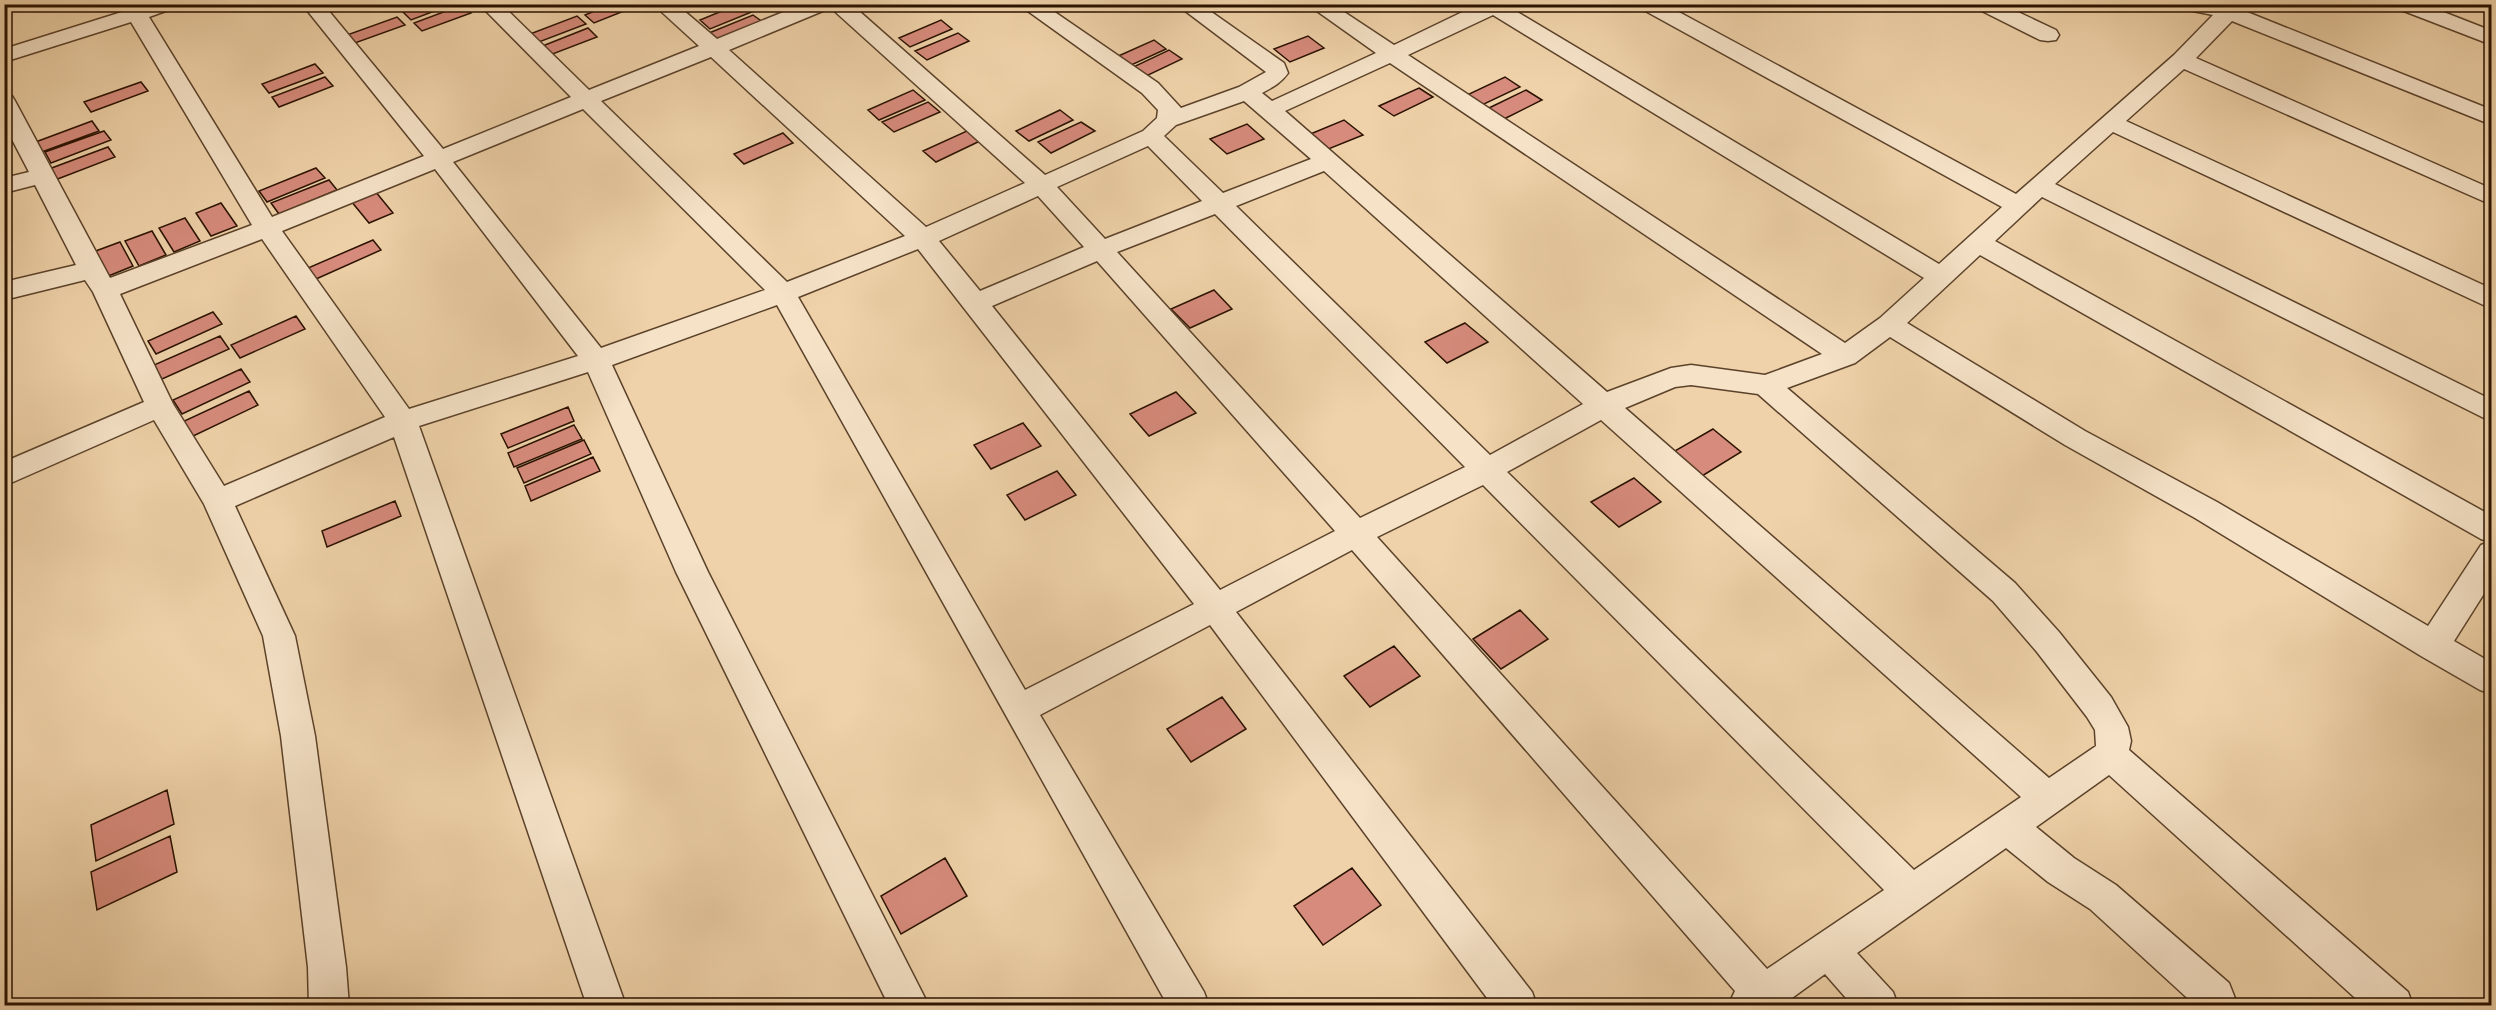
<svg xmlns="http://www.w3.org/2000/svg" width="2496" height="1010" font-family="'Libre Bodoni',serif">
<rect width="100%" height="100%" fill="#efd2a9"/>
<filter id="stains"><feTurbulence type="fractalNoise" baseFrequency=".00333" numOctaves="4"/><feColorMatrix values="0 0 0 0 .2 0 0 0 0 .09 0 0 0 0 .02 0 0 0 .5 -.17"/></filter>
<radialGradient id="worn" r=".72"><stop offset=".6" stop-color="#630" stop-opacity="0"/><stop offset="1" stop-color="#630" stop-opacity=".3"/></radialGradient>
<path fill="#d78b7c" stroke="#2a1200" stroke-width="1.5" d="M423,4h30l-42,16 -8,-8z
M611,4l28,1 -45,18 -9,-8z
M739,4h7l8,7 -44,18 -10,-9z
M462,5l9,8 -49,18 -8,-8z
M753,15l11,8 -45,18 -10,-8z
M577,16l9,8 -47,18 -9,-8z
M397,17l8,8 -50,18 -8,-8z
M941,20l11,9 -42,18 -11,-9z
M588,28l9,9 -47,18 -10,-8z
M958,33l11,8 -42,19 -12,-9z
M1308,36l16,12 -34,14 -16,-13z
M1154,40l12,9 -39,18 -13,-9z
M1169,50l13,9 -40,19 -13,-9z
M315,64l8,9 -54,20 -7,-9z
M325,77l8,9 -54,21 -7,-10z
M1505,77l15,10 -38,18 -15,-10z
M141,82l7,9 -57,21 -7,-10z
M1419,88l14,9 -39,19 -15,-10z
M913,90l12,10 -46,20 -11,-10z
M1526,90l16,10 -38,19 -15,-11z
M928,102l12,10 -46,20 -12,-10z
M1060,110l13,10 -44,21 -13,-10z
M1344,120l19,15 -37,15 -18,-15z
M92,121l7,10 -60,22 -6,-10z
M1081,122l14,9 -44,22 -13,-11z
M1247,124l17,15 -37,15 -17,-15z
M969,130l13,10 -46,22 -13,-11z
M104,131l7,9 -60,23 -6,-11z
M783,133l10,10 -49,21 -10,-10z
M108,147l7,10 -60,23 -6,-11z
M316,168l9,10 -58,24 -8,-11z
M329,180l8,10 -58,24 -8,-11z
M375,191l18,22 -24,10 -18,-22z
M221,203l16,23 -26,10 -15,-23z
M185,218l15,23 -26,11 -15,-24z
M152,231l14,24 -27,11 -14,-25z
M373,240l8,10 -65,29 -8,-11z
M120,242l13,24 -27,11 -13,-25z
M1214,290l18,19 -42,19 -19,-19z
M213,312l9,12 -66,30 -8,-13z
M296,316l9,13 -65,29 -9,-13z
M1465,323l23,19 -41,21 -22,-21z
M220,336l9,13 -67,30 -8,-14z
M241,369l9,13 -68,32 -9,-14z
M249,391l9,14 -69,33 -9,-15z
M1176,392l20,21 -47,23 -19,-22z
M568,407l6,14 -66,27 -7,-14z
M1023,423l18,23 -50,23 -17,-24z
M574,425l8,14 -68,28 -6,-14z
M1713,429l28,23 -39,24 -29,-24z
M584,440l7,14 -67,29 -7,-15z
M593,457l7,14 -69,30 -6,-15z
M1057,471l19,24 -51,25 -18,-25z
M1634,478l27,24 -42,25 -28,-25z
M395,501l6,15 -74,31 -5,-16z
M1520,610l28,29 -47,30 -28,-30z
M1394,646l26,30 -50,31 -26,-31z
M1222,697l24,32 -55,33 -24,-33z
M167,790l7,34 -78,37 -5,-36z
M170,836l7,36 -80,38 -6,-38z
M945,858l22,38 -66,38 -20,-38z
M1352,868l29,37 -58,40 -29,-39z"/>
<g fill="none" stroke-linecap="round" stroke-linejoin="round">
<defs>
<path id="street" d="M121,4h56l-3,4 -25,9 123,200 152,-61 -122,-152h21l120,145 128,-52 -92,-93h22l88,86 110,-44 -46,-42h23l41,35 86,-35h48l194,171 98,-44 14,-13 1,-8 -16,-17 -124,-89h25l115,79 23,25 58,-21 27,-15 -90,-68h24l84,59 4,10c-7,10 -15,14 -26,20l10,8 104,-48 -69,-49h25l62,41 85,-41h32l-2,3 430,257 63,-57 -362,-199 -3,-4h27l352,190 158,-139 39,-40 -35,-7 -3,-4h71l-4,6 250,100v15l-260,-104 -36,37 296,131v16l-308,-136 -58,52 366,168v20l-379,-177 -58,52 437,216v22l-450,-225 -47,44 497,275v65l-38,60 38,22v31l-12,-4 -59,-34 -226,-138 -130,-73 -175,-108 -35,26 -68,25 228,195 44,49 52,65 17,30 3,14 -2,9 279,242 5,14h-49l-255,-231 -73,52 38,31 42,27 113,98 9,23h-42l-106,-97 -42,-27 -42,-34 -149,105 36,39 5,14h-45l-28,-32 -44,32h-53l7,-15 -383,-441 -116,62 296,380 5,14h-44l-283,-381 -170,90 164,277 5,14h-41l-391,-701 -165,60 96,207 221,434h-40l-213,-434 -88,-200 -169,54 207,580h-39l-193,-569 -159,69 60,130 20,100 31,231 3,39h-40l-1,-39 -27,-231 -18,-100 -59,-132 -50,-84 -150,66v-24l140,-60 -51,-110 -8,-12 -81,20v-18l72,-17 -41,-80 -31,8v-15l25,-6 -25,-48v-30l8,2 3,5 95,177 142,-53 -121,-203 -127,40v-13l121,-38zM830,8h1l194,175 -99,44 -197,-177zM1493,15l431,263 -44,40 -35,25 -437,-288zM711,57l194,179 -118,46 -186,-181zM1390,63l432,291 -57,21 -74,-10 -20,3 -64,24 -322,-281zM1244,101l67,58 -88,34 -59,-57 12,-11zM583,109l182,181 -164,58 -148,-186zM1148,146l54,55 -97,38 -48,-52zM435,169l143,187 -169,53 -127,-178zM1324,171l259,233 -93,51 -254,-249zM1038,196l46,51 -104,44 -41,-50zM1215,214l250,253 -105,51 -243,-266zM262,239l123,178 -161,69 -51,-82 -53,-110zM918,249l276,355 -169,86 -227,-393zM1980,255l501,284 9,3 -9,3 -53,81 -211,-124 -132,-71 -178,-108zM1097,261l238,270 -115,59 -228,-284zM1691,385l67,9 235,207 44,51 50,65 8,13 1,16 -47,32 -424,-370 50,-21zM1601,420l420,377 -107,73 -407,-398zM1483,485l401,405 -117,79 -390,-432z
M1973,4h28l55,26 3,5 -3,5 -8,1 -8,-1 -64,-32z
M2393,4h30l69,27v14l-96,-37z"/>
</defs>
<use href="#street" stroke="#5b422a" stroke-width="3"/>
<use href="#street" fill="#f5e2c7" fill-rule="evenodd"/>
</g>
<rect width="2496" height="1010" fill="none" stroke="#efd2a9" stroke-width="24"/>
<rect x="6" y="6" width="2484" height="998" fill="none" stroke="#2a1200" stroke-width="3"/>
<rect x="12" y="12" width="2472" height="986" fill="none" stroke="#2a1200" stroke-width="1.5"/>
<rect width="100%" height="100%" filter="url(#stains)"/>
<rect width="100%" height="100%" fill="url(#worn)"/>
</svg>
